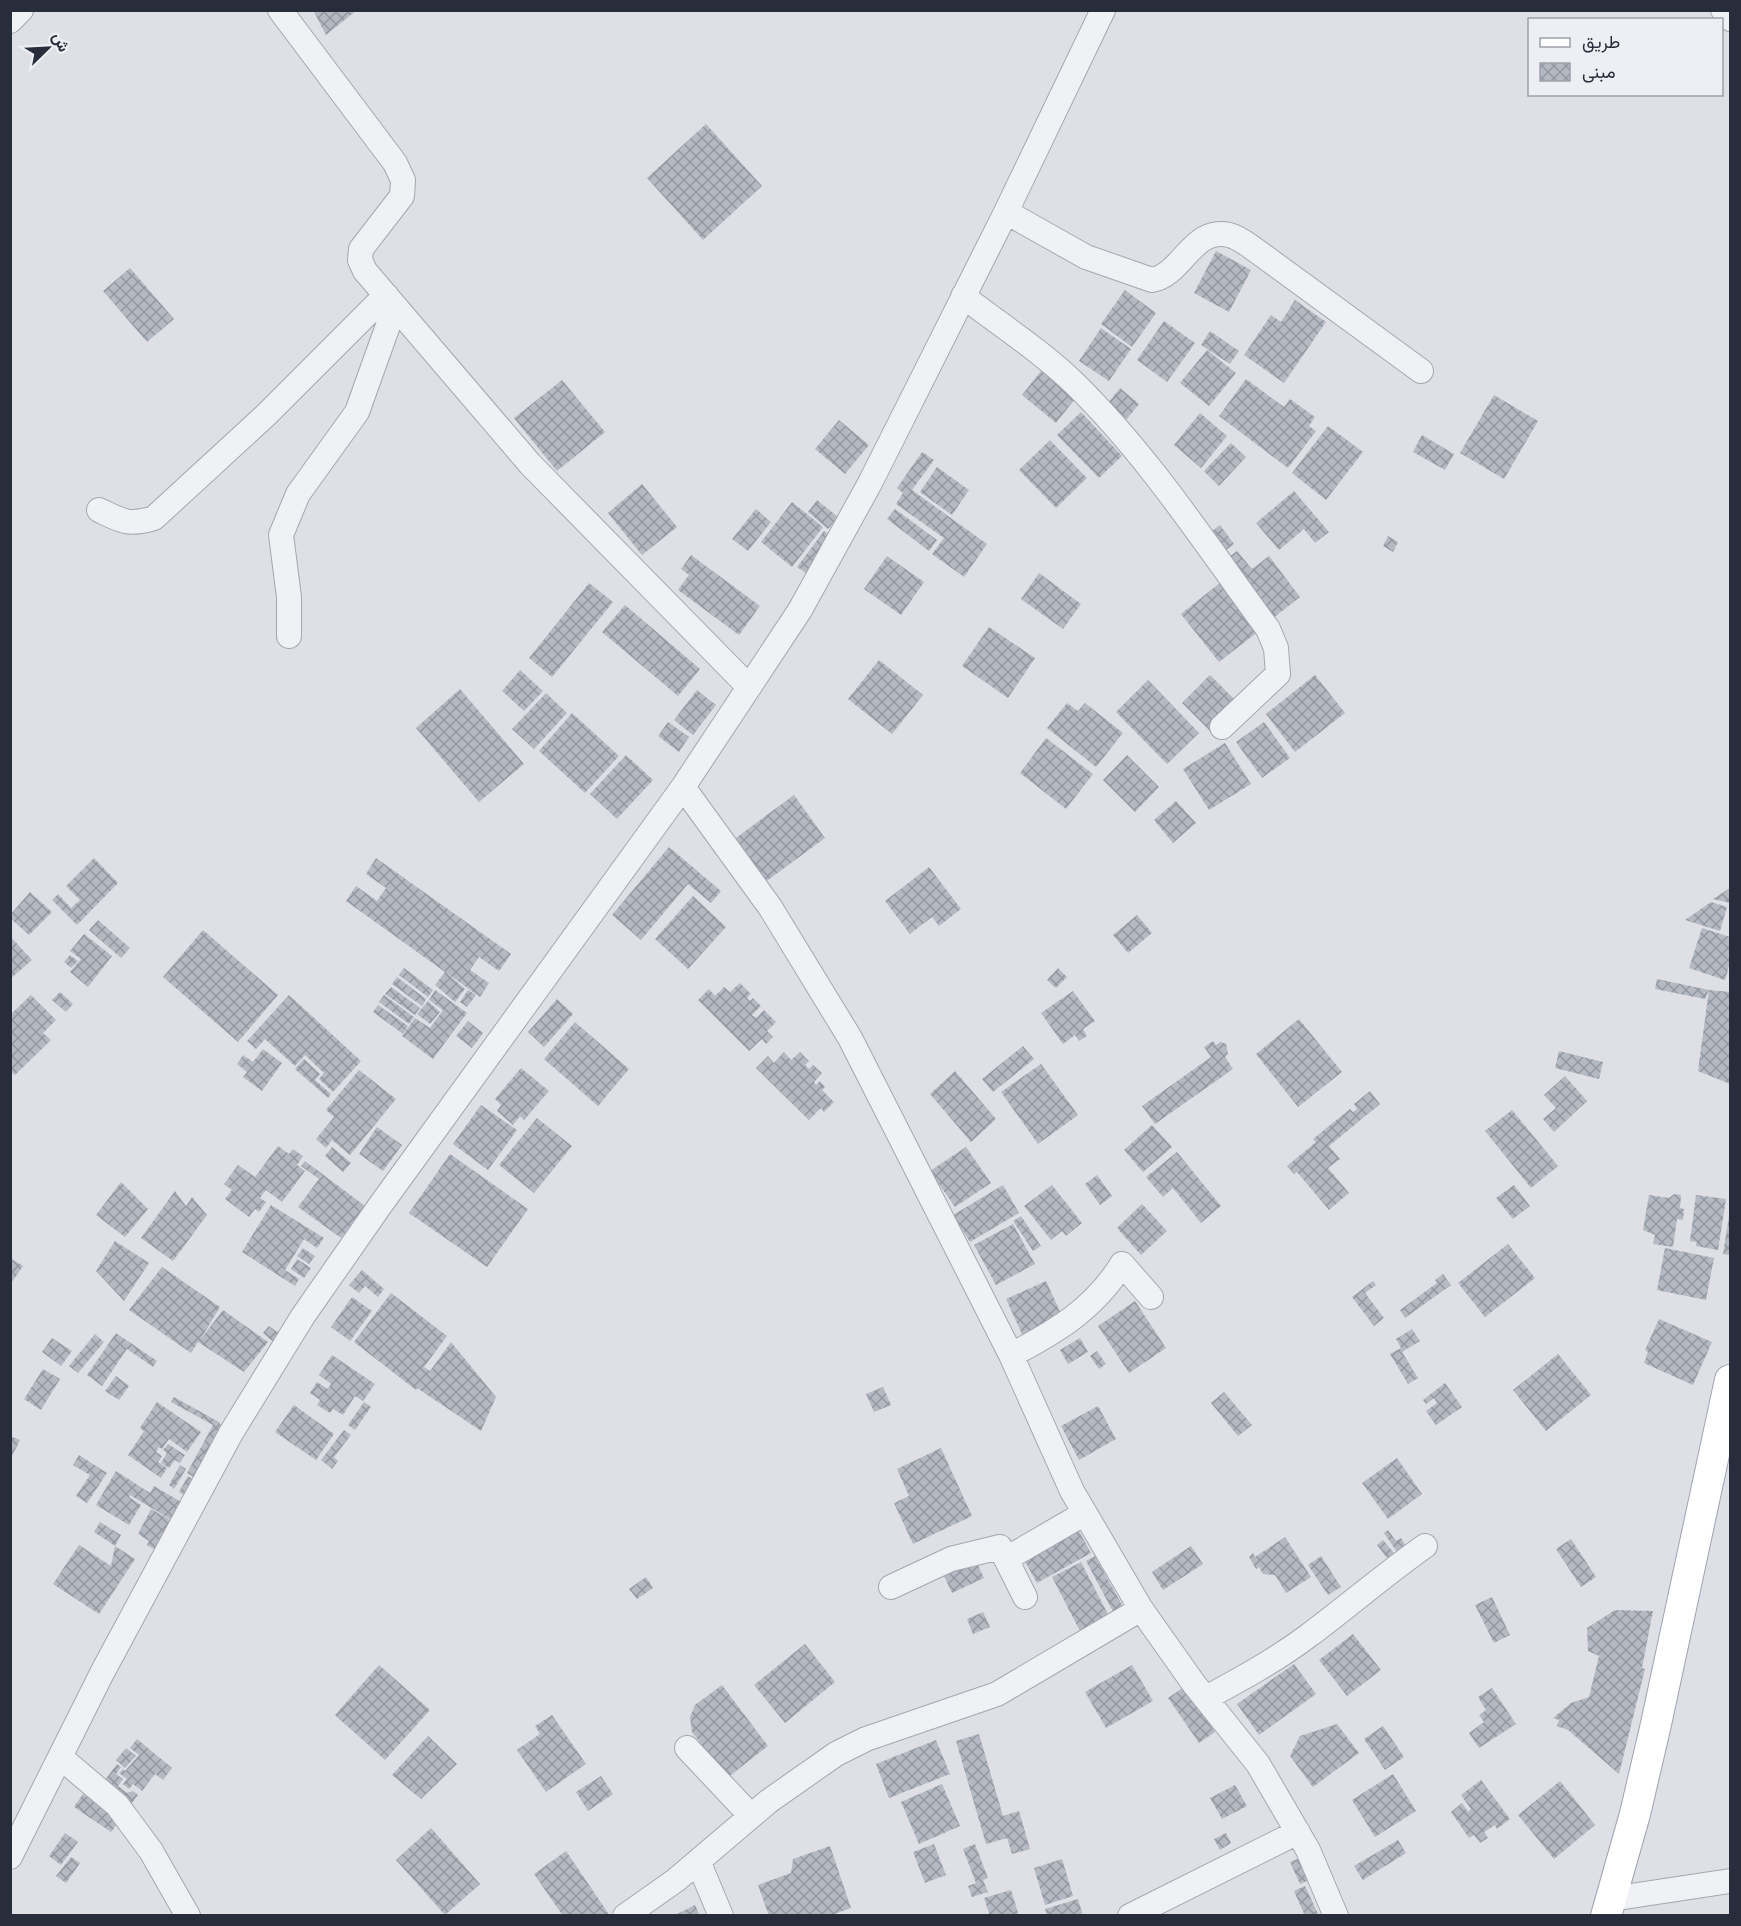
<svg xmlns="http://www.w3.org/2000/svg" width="1741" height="1926" font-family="'DM Sans',Vazirmatn,sans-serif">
<defs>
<pattern id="building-cross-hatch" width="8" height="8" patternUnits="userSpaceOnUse" patternTransform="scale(1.5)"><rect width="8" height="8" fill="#b5b9c2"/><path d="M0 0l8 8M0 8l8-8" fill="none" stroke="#93979f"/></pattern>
</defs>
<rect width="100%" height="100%" fill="#dee0e6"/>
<path fill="url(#building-cross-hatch)" d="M313,10h44l-31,25z
M706,124l56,62 -59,54 -56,-62z
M1216,251l35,19 -22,42 -35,-19z
M130,268l44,51 -27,23 -44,-51z
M1125,290l31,23 -24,34 -31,-23z
M1295,300l31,22 -42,61 -40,-28 27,-40 10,7z
M1164,321l31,22 -28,39 -30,-22z
M1101,328l30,21 -22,32 -30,-20z
M1210,331l29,20 -9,13 -29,-19z
M1207,350l29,23 -27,33 -29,-23z
M1041,371l34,28 -19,24 -34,-28z
M1246,379l38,28 6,-8 25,18 -6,9 7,5 -28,37 -69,-52z
M562,380l43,52 -48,39 -43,-53z
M1120,388l19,16 -12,15 -19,-16z
M1494,395l44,26 -34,58 -44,-26z
M1081,412l41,44 -23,22 -42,-43z
M1200,413l27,23 -26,32 -27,-23z
M839,420l30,25 -24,29 -30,-25z
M1328,426l35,26 -37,48 -34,-27z
M1422,435l32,19 -9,16 -32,-18z
M1050,440l37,38 -31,30 -37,-38z
M1231,443l15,14 -27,29 -15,-15z
M922,452l12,8 -22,30 75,54 -23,33 -32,-23 12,-16 -48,-34 7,-11 -6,-5z
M937,467l32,23 -17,25 -32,-23z
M642,484l35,43 -35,28 -34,-42z
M1294,491l35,41 -14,11 -11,-14 -25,21 -23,-27z
M817,500l21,17 -10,12 -20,-17z
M792,502l31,25 -31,40 -31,-25z
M756,509l15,13 -23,29 -16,-12z
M895,509l42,31 -8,11 -42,-32z
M1220,525l14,19 -12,9 -14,-19z
M824,531l11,8 -26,36 -12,-8z
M1388,536l10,6 -5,10 -10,-6z
M1237,551l15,18 17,-13 31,41 -28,22 -46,-60z
M691,555l69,51 -21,29 -61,-45 11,-15 -8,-6z
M887,556l37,26 -23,33 -37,-26z
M1039,573l42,31 -18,25 -42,-30z
M1221,582l38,49 -40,31 -38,-48z
M589,583l24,19 -61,75 -23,-19z
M625,605l75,64 -22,27 -76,-64z
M989,627l46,31 -27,40 -46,-32z
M879,660l44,35 -31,39 -44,-35z
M520,670l23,21 -19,20 -22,-20z
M1210,675l28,28 -28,28 -28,-28z
M1315,675l30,38 -50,39 -29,-38z
M1148,680l51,53 -32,31 -51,-52z
M460,689l64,75 -45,38 -63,-74z
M697,690l19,15 -23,30 -19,-15z
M546,693l21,20 -33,36 -22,-20z
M1067,703l11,8 7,-8 38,30 -27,34 -49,-39z
M572,713l47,43 -34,37 -46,-42z
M668,722l21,15 -10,15 -21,-16z
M1264,722l26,36 -28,20 -26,-36z
M1046,738l47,36 -27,35 -46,-36z
M1225,743l26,41 -42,26 -26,-41z
M626,755l27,25 -36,39 -27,-25z
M1127,755l32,32 -24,25 -32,-32z
M794,795l31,43 -61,45 -31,-43z
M1176,801l20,22 -23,20 -19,-23z
M669,847l52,44 -10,12 -23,-19 -47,56 -29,-25z
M94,858l24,25 -41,42 -25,-25 6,-6 13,14 9,-8 -14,-14z
M376,858l135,96 -12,17 -20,-14 -9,13 19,13 -9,14 -33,-24 18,16 -10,13 -20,-17 10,-13 -99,-71 10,-15 21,15 9,-13 -20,-14z
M929,867l32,42 -22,17 -7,-9 -22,17 -25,-33z
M1730,888v15l-17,-4z
M30,892l22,20 -23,23 -19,-17v-3z
M693,896l33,31 -38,42 -33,-30z
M1711,902l16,5 -7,24 -35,-11z
M1137,915l15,18 -24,20 -15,-18z
M98,920l32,28 -9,10 -32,-28z
M1702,928l28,9v26l-5,17 -36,-12z
M203,930l75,65 -40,47 -75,-65z
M84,934l28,22 -24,31 -18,-15 11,-13 -11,-8z
M10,936l22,24 -22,19z
M70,955l8,6 -7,7 -7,-6z
M404,968l29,22 -5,7 -29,-22z
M1058,968l9,9 -11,11 -9,-8z
M397,977l29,22 -4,7 -30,-22z
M1657,979l52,11 -4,9 -50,-10z
M740,983l11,11 -4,4 3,3 3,-3 8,8 -9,9 4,3 8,-8 12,12 -9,9 6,6 -7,7 -4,-5 -13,12 -51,-51 11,-11 6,7 9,-9 6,5z
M391,987l29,21 -5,7 -30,-21z
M435,990l32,23 -34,46 -31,-23 13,-18 15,10 13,-18 -14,-10z
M468,990l8,5 -9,12 -7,-5z
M1709,990l21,2v92l-32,-13z
M1073,991l22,30 -12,8 4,7 -8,5 -4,-6 -12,9 -22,-31z
M60,992l13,12 -7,8 -14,-12z
M31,995l25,25 -13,13 8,7 -36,35 -5,-4v-56z
M289,995l72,66 -28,31 -14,-13 5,-6 -19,-18 -10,11 -30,-27 -9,10 -9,-8z
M384,995l30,22 -5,7 -30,-22z
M557,999l16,15 -29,33 -16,-15z
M428,1001l12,11 -10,12 -13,-10z
M378,1005l30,21 -5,8 -30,-22z
M1299,1019l43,53 -44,35 -42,-53z
M468,1021l15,12 -11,15 -16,-12z
M575,1022l54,47 -31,37 -54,-47z
M1213,1041l3,4 4,-3 6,2 2,10 -3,3 8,12 -78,55 -13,-18 69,-49 -7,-10z
M1023,1046l11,13 -41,33 -11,-13z
M263,1049l19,14 -20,28 -19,-14 4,-5 -10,-8 6,-9 10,7z
M1559,1051l44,11 -4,17 -44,-11z
M784,1052l7,8 9,-8 9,9 -4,4 4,4 4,-4 9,8 -8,9 2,3 4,-4 5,6 -3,3 12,12 -10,10 -3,-4 -12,12 -53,-52 12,-12 6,7z
M304,1059l16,15 -5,6 16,14 -3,4 -33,-29z
M1041,1064l37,51 -40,29 -37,-52z
M521,1068l28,23 -25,29 -4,-4 -7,9 -16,-14 4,-6 -6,-6z
M359,1070l37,29 -46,56 -18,-15 -6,8 -10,-9 18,-22 -8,-7z
M955,1071l41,48 -25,23 -41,-48z
M1565,1076l22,25 -33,31 -11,-13 13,-11 -12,-13z
M1370,1091l10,13 -51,42 11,13 -12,9 21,25 -20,17 -32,-38 -3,2 -7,-8 29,-24 -3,-3 37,-30 3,3 4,-3 -3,-5z
M481,1105l36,25 -29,40 -35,-26z
M1512,1110l46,56 -27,22 -46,-57z
M537,1118l35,28 -38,47 -35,-28z
M1152,1125l20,22 -29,25 -19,-22z
M377,1127l25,18 -19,26 -24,-17z
M278,1146l11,8 4,-5 10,7 -6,9 8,6 -23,31 -16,-12 -6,8 6,4 -7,10 -4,-3 -6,8 -24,-18 7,-9 -8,-6 14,-19 17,12z
M332,1147l19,16 -8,9 -18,-16z
M966,1147l25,36 -36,24 -25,-36z
M1177,1152l44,54 -20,17 -28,-35 -10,9 -17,-20z
M450,1154l78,55 -41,58 -78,-54z
M305,1161l60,45 -24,32 -43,-31 21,-28 -18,-13z
M1097,1175l15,21 -12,9 -15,-21z
M121,1182l27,27 -23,28 -29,-22z
M1003,1185l16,28 -49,29 -17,-27z
M1052,1185l30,38 -16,13 -4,-5 -11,9 -27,-34z
M1514,1185l16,21 -17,13 -17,-21z
M175,1191l11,15 6,-9 15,18 -34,46 -32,-23z
M1674,1194l7,1 -1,13 4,1 -1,11 -6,-1 -4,28 -20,-3 2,-9 -12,-5 6,-35 20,3z
M1696,1195l30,4 -8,51 -22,-4 1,-4 -7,-1z
M1142,1204l25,27 -26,24 -24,-27z
M271,1205l53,33 -7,10 -13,-9 -19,31 14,9 -4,7 -53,-34z
M1021,1216l20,30 -8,5 -20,-30z
M1729,1216h1v39l-7,-1z
M1013,1224l22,40 -39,21 -22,-40z
M115,1241l34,22 -25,38 -28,-30z
M1508,1244l27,34 -50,39 -27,-34z
M303,1248l12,8 -6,8 -12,-8z
M1665,1248l49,10 -8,42 -49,-10z
M10,1258l13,8 -13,19z
M297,1259l14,9 -7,10 -13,-9z
M162,1267l58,40 -20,33 23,-30 45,32 -24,30 -46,-30 -7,11 -62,-43z
M362,1270l22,19 -6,8 -13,-11 -6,7 -10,-8z
M1443,1274l8,11 -46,33 -5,-8 37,-27 -2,-3z
M1046,1281l22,48 -40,18 -22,-48z
M1373,1281l3,4 -11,8 19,25 -10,8 -22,-29z
M391,1293l56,43 -23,31 6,4 21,-29 45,55 -15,34 -64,-43 -1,2 -62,-48z
M352,1297l20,14 -22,30 -19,-14z
M1135,1301l31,47 -37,25 -31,-47z
M1659,1319l53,23 -19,43 -49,-22 4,-11 -3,-2z
M269,1326l15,11 -7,8 -14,-12z
M1412,1329l8,12 -18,11 16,26 -10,6 -18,-30 11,-6 -5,-9z
M116,1333l41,28 -4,6 -26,-18 -25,37 -15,-11z
M95,1334l9,8 -26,31 -9,-7z
M52,1338l20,13 -11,15 -19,-14z
M1080,1338l8,14 -20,12 -8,-14z
M1097,1351l9,13 -7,5 -9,-13z
M1558,1354l33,41 -45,36 -33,-41z
M332,1355l43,29 -12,17 -8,-5 -12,19 -10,-6 -3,4 -13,-8 3,-5 -10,-7 7,-11 11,7 3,-5 -12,-9z
M43,1369l17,10 -19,31 -17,-11z
M116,1376l13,10 -10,14 -14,-9z
M1445,1383l17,24 -26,18 -10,-14 11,-8 -3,-5 -8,6 -3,-4z
M883,1387l8,18 -17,7 -8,-18z
M1224,1392l28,33 -14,11 -27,-33z
M174,1397l45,25 7,12 -26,47 -13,-8 26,-48 -42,-23z
M157,1402l44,30 -14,20 -18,-13 -7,10 -3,-2 -3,5 6,4 -4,6 9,6 -6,10 -33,-23 16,-24 -4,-3z
M364,1402l7,5 -16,23 -7,-5z
M294,1405l40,29 -18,26 -41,-28z
M1098,1406l18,33 -37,21 -18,-34z
M344,1430l7,5 -17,22 4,4 -6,8 -11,-9z
M10,1436l10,4 -10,20z
M168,1444l17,11 -5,8 -5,-3 -6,8 -8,-5 6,-10 -4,-3z
M941,1448l31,68 -59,28 -19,-41 15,-7 -12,-27z
M79,1455l28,18 -20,30 -11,-7 14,-21 -17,-10z
M1397,1458l25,36 -34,25 -26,-36z
M180,1465l6,4 -12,20 -5,-4z
M116,1471l34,22 4,-7 29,17 -10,18 -43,-26 -1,2 12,8 -12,20 -33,-20z
M188,1476l12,7 -9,16 -12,-7z
M151,1509l21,12 -9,33 -16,-9 2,-4 -11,-7z
M100,1522l21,13 -6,11 -21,-14z
M1076,1526l15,27 -54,30 -15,-27z
M1388,1530l8,11 5,-3 5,8 -9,6 -13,-19z
M1285,1537l26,40 -25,16 -11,-18 -12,-1 -4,-7 -3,2 -7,-12 4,-4 2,4z
M1571,1539l25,38 -15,10 -25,-38z
M1383,1540l11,13 -7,5 -10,-13z
M79,1545l32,21 4,-20 20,13 -36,55 -46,-30z
M1191,1546l12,18 -40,26 -11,-18z
M1095,1556l32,58 -10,5 -31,-58z
M1321,1556l20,31 -13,8 -20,-30z
M976,1561l8,17 -32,15 -8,-17z
M1081,1562l31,60 -29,15 -31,-60z
M646,1577l7,11 -16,11 -8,-10z
M1492,1597l18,38 -16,8 -19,-38z
M1615,1610l38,1 -11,57 3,1 -26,105 -51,-44 -11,-4 2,-6 -6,-2 18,-15 18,-6 10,-41 -11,-5 -1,-23z
M983,1612l7,15 -17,7 -6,-15z
M1353,1634l28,36 -34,26 -28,-36z
M805,1644l30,38 -50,41 -31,-38z
M1294,1664l22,30 -57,41 -22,-31z
M379,1665l51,45 -45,50 -50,-45z
M1132,1665l21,36 -47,27 -21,-36z
M722,1685l46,61 -41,32 -35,-46 -2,-15 5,-12z
M1184,1687l31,45 -16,11 -31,-45z
M1492,1688l24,36 -37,24 -10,-15 15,-11 -5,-7 7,-5 -8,-13z
M552,1715l34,49 -40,28 -29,-42 23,-16 -5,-8z
M1337,1724l22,29 -46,34 -23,-31 10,-20z
M1383,1726l21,31 -19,13 -21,-31z
M979,1734l24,82 16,-5 11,38 -18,5 -5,-16 -21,6 -30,-103z
M428,1736l29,28 -36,35 -29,-24z
M137,1739l35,29 -9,12 -8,-6 -13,17 -9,-7 -4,5 -6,-5 4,-5 -8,-6 4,-4 2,2 14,-16 -9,-7z
M936,1740l14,34 -61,24 -13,-34z
M126,1748l10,8 -11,12 -9,-8z
M117,1764l4,3 -5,7 7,5 -5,7 9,7 6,-2 5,4 -8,11 -28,-22z
M1393,1774l23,37 -41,26 -23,-37z
M601,1776l12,18 -25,17 -12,-19z
M1481,1780l29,39 -13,10 -2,-4 -11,7 4,6 -8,5 -6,-8 -5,3 -18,-26 11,-9 6,9 3,-3 -10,-14z
M1560,1781l35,44 -41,34 -36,-44z
M942,1784l18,42 -41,18 -18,-42z
M1235,1785l12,21 -25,13 -12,-21z
M83,1794l37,26 -9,12 -37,-25z
M431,1828l49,56 -35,31 -49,-55z
M65,1833l13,9 -17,23 -12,-9z
M1226,1833l5,10 -11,7 -6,-11z
M1398,1840l8,13 -43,27 -9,-14z
M934,1844l12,31 -21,8 -12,-31z
M975,1844l13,34 -5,2 5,12 -16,5 -4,-11 8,-3 -13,-34z
M830,1846l21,62 -22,8h-60l-11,-31 33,-12 2,-14z
M566,1851l44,65h-47l-29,-42z
M71,1857l9,6 -14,20 -10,-7z
M1302,1857l10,22 -12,5 -10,-22z
M1062,1859l11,37 -28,9 -11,-37z
M1305,1886l13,28 -3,2h-10l-11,-25z
M1011,1890l8,26h-29l-6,-18z
M1078,1899l5,17h-36l-2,-7z
M695,1905l5,11h-27z"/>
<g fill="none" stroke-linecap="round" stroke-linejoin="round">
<defs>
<path id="minor" d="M280,10l115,153 8,17 -1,16 -41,53 -1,11 5,11 165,193 219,223
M1723,10l7,9
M10,21l11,-11
M1006,212l80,45 66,23c30,-5 41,-54 77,-45 9,2 18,9 25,14l167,122
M963,296c36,28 78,55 111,87 75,73 132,162 194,246l8,19 2,26 -56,53
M99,510c23,11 29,16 55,8l112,-103 120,-120
M289,636v-39l-8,-62 17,-41 59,-82 38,-106
M683,787l87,120 80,131 161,317 61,136 69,118 53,75 64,80 50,86 28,66
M1011,1355c45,-23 84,-47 111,-91l29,33
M891,1587l60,-28 49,-12 25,50 -19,-38 79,-46
M1206,1698c35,-19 70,-38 102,-62 39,-29 76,-61 117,-90
M687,1748l64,68
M60,1757l57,48 34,46 37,65
M10,1857l92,-184 129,-240 72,-117 76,-109 304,-420 117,-177 70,-127 136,-271 97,-202
M698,1861l23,55
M1611,1899l119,-18
M625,1916l51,-36 93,-79 67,-47 30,-15 131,-45 144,-85
M1130,1916l168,-84"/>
<path id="major" d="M1606,1916l29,-102 21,-90 74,-344"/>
</defs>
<use href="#minor" stroke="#a4a7af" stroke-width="26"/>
<use href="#major" stroke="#9ea3b1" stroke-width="32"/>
<use href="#minor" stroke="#f0f1f5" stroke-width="24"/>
<use href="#major" stroke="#fff" stroke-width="30"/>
</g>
<rect width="1741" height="1926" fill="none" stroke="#282d3b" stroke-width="24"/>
<rect x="1528" y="18" width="195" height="78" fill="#edeff4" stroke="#9ea1aa" stroke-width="1.5"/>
<rect x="1540" y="38" width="30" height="9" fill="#ffffff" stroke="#9ea1aa" stroke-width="1.5"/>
<text x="1582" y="48" font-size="18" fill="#282d3b">طريق</text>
<rect x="1540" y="63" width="30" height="18" fill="url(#building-cross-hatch)" stroke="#9ea1aa" stroke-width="1.5"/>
<text x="1582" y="78" font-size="18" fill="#282d3b">مبنى</text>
<g transform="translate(48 48) rotate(66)" stroke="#edeff4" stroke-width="4.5" paint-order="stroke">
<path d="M0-4.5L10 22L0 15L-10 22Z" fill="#282d3b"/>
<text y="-9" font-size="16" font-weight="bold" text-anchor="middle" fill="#282d3b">ش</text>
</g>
</svg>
